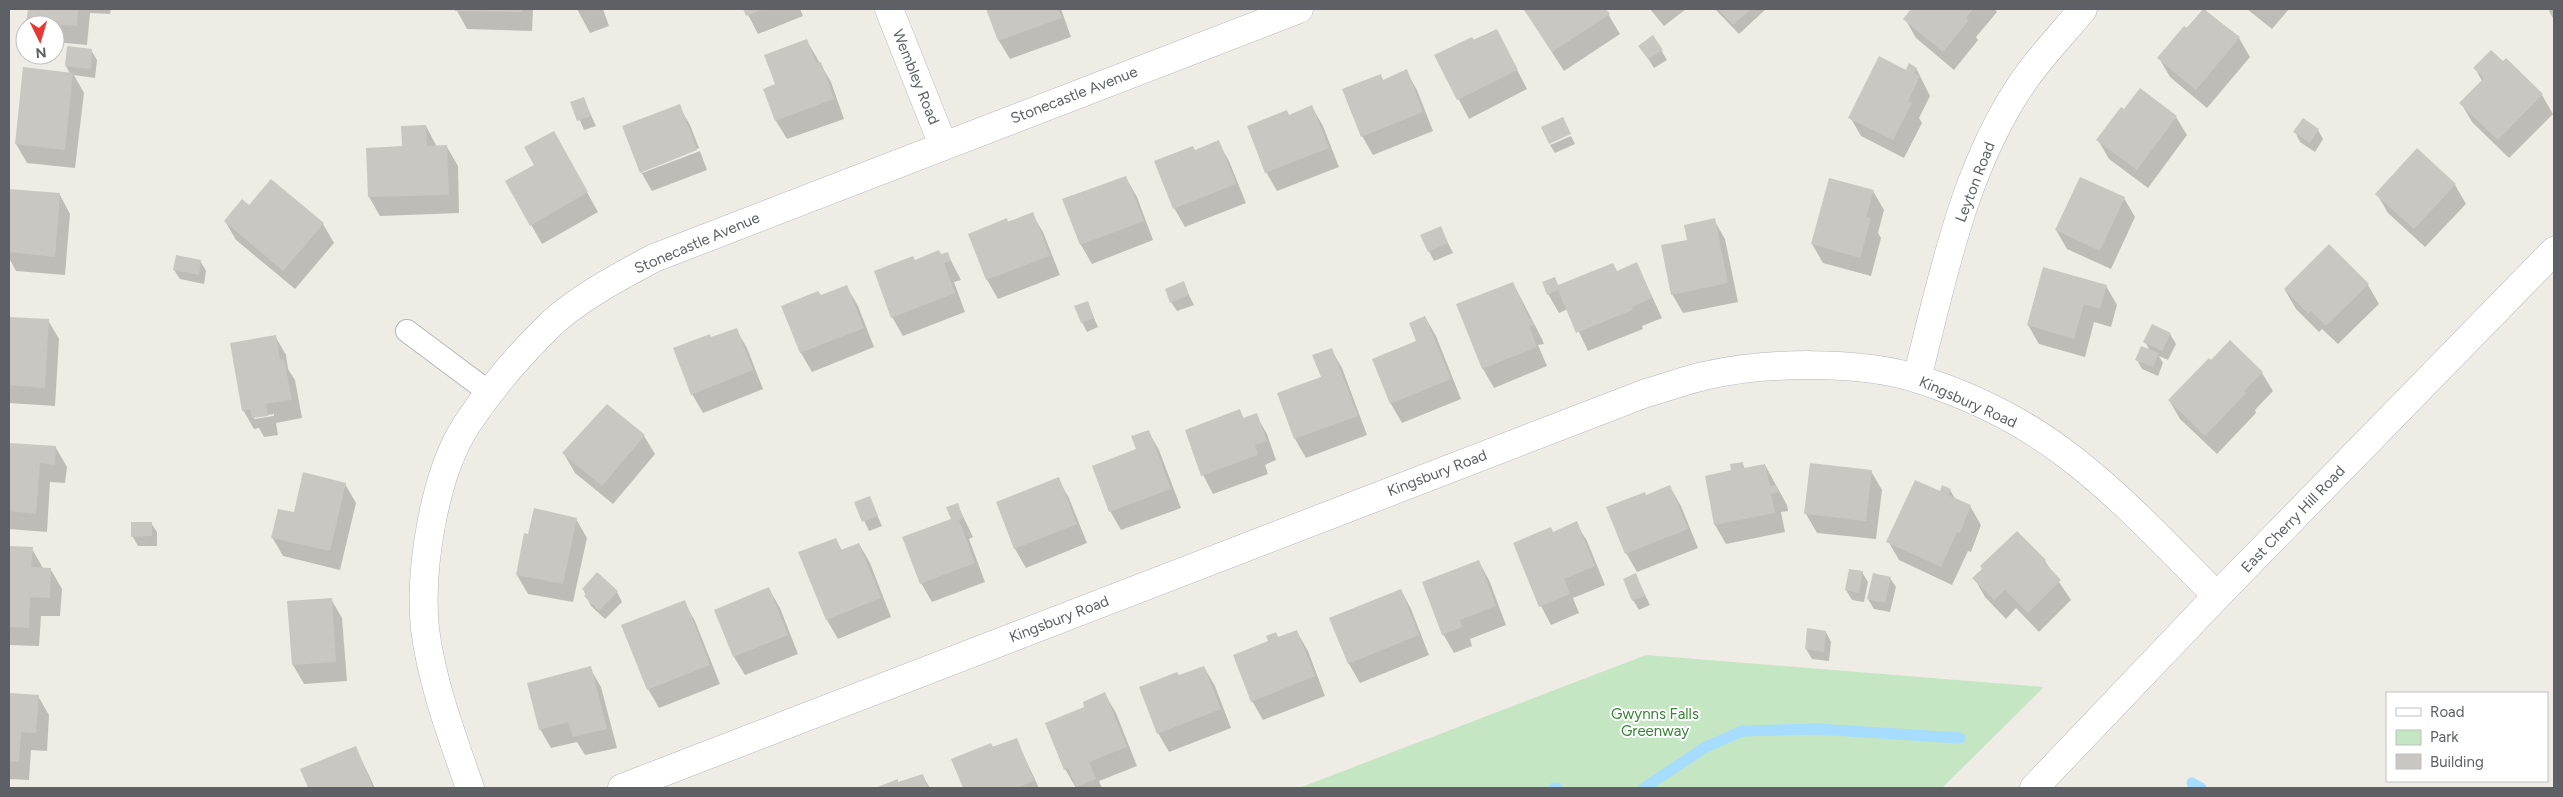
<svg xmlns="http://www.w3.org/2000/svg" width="2563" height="797" font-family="Figtree,sans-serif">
<rect width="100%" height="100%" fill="#efece5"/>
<path fill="#c4e6c2" d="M1646,655l398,32 -102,101h-643z"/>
<path fill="#0003" fill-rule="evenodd" d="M29,9h82l-1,5 -20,-1 -3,32 -32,-3v-17h-26z
M456,9h77l-1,22 -65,-2z
M577,9h26l6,17 -19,7z
M745,9h55l3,7 -45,18z
M988,9h73l10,28 -61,22 -11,-18z
M1528,9h77l15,25 -56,37 -27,-42 -11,-19z
M1650,9h36l-22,17z
M1715,9h51l-27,25z
M1913,9h82l2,3 -21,25 2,3 -24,30 -38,-32 -11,-19z
M2204,9l35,29 11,19 -43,51 -37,-31 -11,-19z
M2247,9h42l-17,20z
M2552,9h2v11l-5,-9z
M1496,30l31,59 -58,30 -33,-63z
M807,41l24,41 13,37 -57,20 -11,-18v-36z
M1640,46l21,4 6,10 -13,8z
M91,50l6,10 -2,18 -21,-3 10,18 -9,75 -48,-5 -11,-19 54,-70 -4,-8z
M1916,68l14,28 -11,22 3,5 -18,35 -43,-22 -11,-19 57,-46z
M2475,68l67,27 11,19 -44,44 -37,-36 -11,-19 21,-22z
M1406,71l11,19 16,41 -60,24 -11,-19 21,-55z
M583,98l13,28 -12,4 -12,-28z
M679,106l11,19 9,23 -57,22v3l58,-22 7,19 -55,21 -11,-19z
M1312,107l11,19 16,41 -62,24 -11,-19z
M2176,117l11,18 -39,53 -39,-29 -11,-19z
M426,126l11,21h10l11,19 1,47 -79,3 -11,-19 34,-49z
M2318,130l5,9 -8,13 -15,-10 -5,-10z
M1571,136l4,8 -20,9 -5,-8z
M1218,142l11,19 17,42 -61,24 -11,-19 21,-57z
M564,151l34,61 -56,32 -35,-62z
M1126,178l11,19 16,43 -61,24 -11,-19 -18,-46z
M2455,185l11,19 -41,43 -37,-34 -11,-19z
M10,190l50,5 10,19 -5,61 -49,-4 -7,-13z
M1873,191l11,19 -6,23 3,5 -10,38 -48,-13 -11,-19z
M2124,198l11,19 -24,52 -44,-20 -11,-19z
M249,207l74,17 11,19 -39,46 -59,-49 -11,-19z
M1032,214l11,18 17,43 -62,24 -11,-19 -18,-46z
M1714,220l11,19 13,63 -55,11 -11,-19 17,-53z
M1440,227l13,26 -19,8 -5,-10z
M2329,246l39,39 11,19 -41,40 -16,-15 -3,3 -23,-23 -11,-19z
M947,253l14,27 -7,2 11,30 -62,24 -11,-19 23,-56z
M201,262l5,9 -2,13 -24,-5 -6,-9z
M1637,264l25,54 -20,8 1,3 -55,22 -20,-42 -9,4 -11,-19 10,-8 58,-14z
M1183,283l11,22 -17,6 -6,-9z
M1513,283l29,56 2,5 -6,1 9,21 -53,22 -11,-19 -25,-64z
M2106,286l11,19 -6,22 -17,-5 -9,35 -46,-13 -11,-19z
M847,287l11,19 16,41 -62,25 -11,-19 -18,-47 38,-9z
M1087,302l11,25 -11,5 -5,-10z
M1425,317l11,19 25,63 -59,24 -11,-19 -18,-44 45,-18z
M9,318l39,2 11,19 -4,67 -46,-3z
M736,329l11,19 16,41 -60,24 -11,-19 19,-55z
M2170,334l6,10 -8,16 -9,-4 4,7 -5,13 -16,-7 -5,-9 13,-9 -5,-9z
M275,336l11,19 2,14 7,11 7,38 -26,5 2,12 -14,2 -5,-9 -5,1 -11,-19zM274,414v2l-20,3v-2z
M1331,349l11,19 25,67 -61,23 -11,-19 -17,-45 44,-17z
M2211,362l51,11 11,18 -18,19 1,3 -39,41 -37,-35 -11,-19z
M1239,411l5,8 12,-4 11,19 9,26 -11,5 3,9 -55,20 -10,-19z
M1148,431l11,19 22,58 -60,22 -11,-19z
M644,436l11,18 -42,50 -38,-31 -11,-19z
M9,444l47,4 11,19 -2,16 -15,-1 -3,50 -38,-3z
M1742,463l3,6 20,-4 22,40 1,6 -7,1 4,20 -59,12 -11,-19 -9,-48 27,-6z
M1871,471l11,19 -6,49 -59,-6 -11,-19z
M1058,479l11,19 18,45 -61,25 -11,-19 -18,-46z
M345,484l11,19 -16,67 -57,-14 -11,-19 22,-23z
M1670,487l11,19 17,42 -61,24 -11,-19 20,-56z
M1950,490l6,10 14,6 11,19 -10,27 -3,-1 -16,34 -53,-25 -11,-19 52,-48z
M869,497l13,29 -13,5 -13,-28z
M957,504l16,33 -4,2 16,43 -53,20 -11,-19 32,-63z
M576,519l11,19 -14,64 -45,-8 -11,-19 12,-40z
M151,523l6,9v14h-19l-5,-9z
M1576,523l11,18 18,44 -32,13 6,15 -28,12 -10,-19 12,-73z
M836,539l6,12 17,-7 11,19 21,54 -53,22 -11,-19 -27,-67z
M32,549l11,19 8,2 11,19 -2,27h-19l-2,30 -30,-1v-78z
M2045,561l26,39 -32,32 -23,-24 -10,11 -21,-22 -11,-19z
M1479,562l10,18 17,45 -36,14 2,7 -18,7 -11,-19z
M1862,572l6,10 -4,20 -12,-2 -6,-10z
M1635,574l15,31 -11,5 -6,-10z
M1890,578l6,9 -6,25 -16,-3 -6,-10z
M583,589l34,3 5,10 -17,17 -14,-13z
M769,589l11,19 18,46 -53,21 -11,-18z
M1401,590l10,19 18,46 -69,28 -11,-19 -19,-46z
M331,599l11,19 5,63 -43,3 -11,-19z
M684,602l11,19 25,63 -61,24 -11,-19z
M1297,632l11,19 17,45 -62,24 -11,-19 26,-62z
M1826,632l5,10 -2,19 -17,-2 -6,-10z
M1204,667l11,19 16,42 -62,24 -11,-19 21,-56z
M590,668l11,19 16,61 -32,7 -8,-13 -26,6 -11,-19z
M9,694l29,2 11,19 -2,36 -16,-1 -2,30 -20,-1z
M1105,694l11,19 21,53 -38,15 3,7h-26l-11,-19 21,-61z
M1016,739l23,49h-74l-12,-28z
M356,748l19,40h-66l-7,-18z
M922,775l8,13h-52l19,-7 2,3z"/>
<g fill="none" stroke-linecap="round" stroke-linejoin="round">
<path stroke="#a6dcfe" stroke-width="11" d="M2192,783l9,5
M1554,788h3
M1644,788l60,-40 38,-17 75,-2 143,9"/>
</g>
<path fill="#cac7c2" d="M28,9h50l-1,17 -51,-4z
M455,9h67v3l-67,-1z
M743,9h21l-18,7z
M986,9h72l4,9 -64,23z
M1526,9h80l4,5 -58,38 -28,-42z
M1718,9h33l-18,16z
M1911,9h62l-7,9 3,2 -26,32 -40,-33z
M2203,9l37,28 -44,53 -39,-32 27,-32 3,2z
M1497,29l21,41 -61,30 -23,-45 38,-18 2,3z
M1653,35l10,15 -15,9 -10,-13z
M807,39l9,24 5,-1 13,37 -59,22 -12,-32 12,-5 -11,-29z
M67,46l25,3 -1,20 -26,-3z
M2491,50l12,11 3,-3 37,36 -45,46 -39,-37 25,-25 -11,-10z
M1879,56l27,14 3,-7 8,5 -3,5 6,3 -12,25 4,2 -19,37 -45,-22z
M23,67l50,6 -8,77 -50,-6z
M1407,69l16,43 -62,25 -19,-48 39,-15 2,6z
M2140,88l37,28 -40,54 -41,-30 25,-33 3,2z
M584,97l7,19 -14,5 -7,-19z
M680,104l17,46 -57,23 -18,-47z
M1312,105l17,43 -64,25 -18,-47 40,-16 2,5z
M1563,117l8,17 -22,10 -8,-17z
M2303,118l16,11 -9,14 -17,-11z
M426,125l1,21 20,-1 2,50 -81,2 -2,-49 36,-2 -1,-20z
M554,131l34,61 -58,34 -25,-45 29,-16 -10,-18z
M1219,140l17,44 -63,25 -19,-48 39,-15 2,4z
M2417,148l39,36 -42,45 -39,-35z
M1126,176l18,45 -64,24 -18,-46z
M2080,177l45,20 -25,54 -45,-21z
M1829,178l45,12 -8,27 5,1 -11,40 -49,-14z
M271,179l53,44 -41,48 -59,-50 18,-22 7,6z
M9,189l51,4 -5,64 -46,-5z
M1033,212l17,44 -64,24 -18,-46 39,-16 1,4z
M1715,218l13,65 -57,12 -10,-50 26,-5 -3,-15z
M1441,226l7,17 -20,9 -8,-17z
M2329,244l40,40 -43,42 -15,-15 -3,3 -24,-25z
M939,250l2,4 7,-2 3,9 -7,2 11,30 -64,25 -17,-47 39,-15 2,4z
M176,255l25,5 -2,15 -26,-5z
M1637,262l15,36 -20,9 1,3 -57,23 -18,-43 -11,5 -5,-13 13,-5 3,8 55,-22 4,8z
M2043,267l64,18 -7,24 -16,-5 -10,35 -47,-14z
M1184,281l5,14 -19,8 -5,-14z
M1513,282l16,37h2l3,6 -5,1 8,21 -55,22 -26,-65z
M847,285l17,43 -64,25 -19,-47 37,-15 3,4z
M1088,301l6,17 -13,5 -7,-17z
M1425,316l26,63 -61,25 -18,-45 44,-18 -7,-18z
M9,317l40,2 -4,69 -36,-3z
M2152,324l19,9 -9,18 -19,-9z
M737,328l16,42 -62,25 -18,-47 37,-14 1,3z
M276,335l4,25 4,-1 8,41 -26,4 2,12 -16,2 -2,-9 -8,2 -12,-68z
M2230,340l33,32 -19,19 2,2 -41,43 -37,-36 41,-42 2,2z
M2141,346l18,7 -6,14 -18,-7z
M1332,348l26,68 -64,23 -17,-46 44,-16 -9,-22z
M607,404l38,31 -43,51 -40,-33z
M1240,409l3,9 14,-5 10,28 -12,4 3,10 -57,21 -16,-46z
M1149,430l22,59 -62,23 -17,-46 44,-17 -5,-13z
M9,443l47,3 -1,19 -15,-2 -4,51 -27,-3z
M1743,462l1,6 21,-4 5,22 6,-1 2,7 -7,2 4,19 -61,12 -9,-49 26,-6 -1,-6z
M1810,463l62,7 -6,51 -62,-7z
M303,472l43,11 -16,68 -59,-13 7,-29 16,3z
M1059,477l18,47 -63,25 -18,-47z
M1915,480l25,11 2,-6 9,4 -3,6 23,10 -11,28 -3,-1 -16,35 -55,-25z
M1670,485l18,44 -63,25 -19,-47 39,-15 1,3z
M870,496l8,20 -16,6 -8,-20z
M958,503l5,15 -4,2 16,43 -55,21 -18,-47 49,-18 -5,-12z
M534,508l43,10 -14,66 -47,-9 8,-42 4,1z
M1577,521l18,45 -31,13 6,15 -31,13 -26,-64 38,-16 2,5z
M131,522h21v14l-21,1z
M2017,531l29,29 -2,2 17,18 -33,33 -23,-23 -11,10 -22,-22 10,-9 -2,-3z
M836,538l5,12 18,-7 22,55 -55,22 -28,-68z
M9,546l24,1 -2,20 20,1 -1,30 -20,-1 -1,31 -20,-1z
M1479,560l17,46 -36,14 2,7 -20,8 -20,-53z
M1849,569l14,2 -4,22 -14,-3z
M597,572l21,19 -19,20 -15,-15 3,-3 -5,-4z
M1636,573l9,23 -13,5 -9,-22z
M1873,573l18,4 -6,26 -18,-4z
M769,587l19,48 -55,22 -19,-47z
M1401,589l18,46 -71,29 -19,-46z
M332,598l4,64 -44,3 -5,-64z
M685,600l25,65 -63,25 -26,-65z
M1807,628l19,3 -2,21 -19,-3z
M1297,630l18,46 -64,26 -18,-47 35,-14 -2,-5 10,-4 2,5z
M591,666l16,63 -34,8 -5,-15 -29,8 -12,-47z
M1204,666l17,43 -64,25 -18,-47 38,-15 2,3z
M1105,692l22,55 -38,15 7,17 -20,8 -8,-19 -4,2 -19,-47 39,-16 -1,-5z
M9,693l30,2 -3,38 -15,-1 -2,30 -10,-1z
M1017,738l17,43 -18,7h-53l-12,-29 40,-16 2,4z
M356,746l17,42h-65l-8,-19z
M923,774l5,14h-53l23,-9v3z"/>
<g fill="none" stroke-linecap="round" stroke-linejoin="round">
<defs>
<path id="lane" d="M407,331l83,62"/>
<path id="street" d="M889,9l54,136
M1917,378c26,-101 47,-212 108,-299 17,-24 39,-47 58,-70
M470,788c-18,-52 -38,-104 -45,-159 -6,-59 9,-155 42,-205 24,-36 54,-71 85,-101 30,-27 67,-46 102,-65l645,-249
M622,788l1024,-395c19,-5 39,-13 58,-17 59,-14 156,-16 214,3 54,17 108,44 153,79 53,41 99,91 146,138"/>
<path id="secondary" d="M2034,788l183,-192 337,-345"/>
</defs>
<use href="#lane" stroke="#b3b6ba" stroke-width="24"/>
<use href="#street" stroke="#b3b6ba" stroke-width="29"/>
<use href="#secondary" stroke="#b4b8bd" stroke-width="29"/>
<use href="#lane" stroke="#fff" stroke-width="22"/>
<use href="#street" stroke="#fff" stroke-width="28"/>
<use href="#secondary" stroke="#fff" stroke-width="28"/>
</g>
<g text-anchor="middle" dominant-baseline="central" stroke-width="4" stroke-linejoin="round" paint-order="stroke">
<g font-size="15" fill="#5d6166" stroke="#fff">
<text transform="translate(916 77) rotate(68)">Wembley Road</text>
<text transform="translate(1074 95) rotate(-21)">Stonecastle Avenue</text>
<text transform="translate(1975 182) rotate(-69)">Leyton Road</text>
<text transform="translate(697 243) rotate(-23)">Stonecastle Avenue</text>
<text transform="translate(1968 402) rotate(24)">Kingsbury Road</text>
<text transform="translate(1437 473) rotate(-21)">Kingsbury Road</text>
<text transform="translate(2293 519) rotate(-46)">East Cherry Hill Road</text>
<text transform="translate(1059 619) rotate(-21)">Kingsbury Road</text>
</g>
<g font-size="15" fill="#368436" stroke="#fff">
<text x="1655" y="714">Gwynns Falls<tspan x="1655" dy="17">Greenway</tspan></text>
</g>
</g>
<rect width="2563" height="797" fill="none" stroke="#5d6166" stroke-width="20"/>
<rect x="2386" y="692" width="162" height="90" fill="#ffffff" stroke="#bec0c2"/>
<rect x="2396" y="708" width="25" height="8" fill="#ffffff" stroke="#bec0c2"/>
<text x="2430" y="717" font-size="15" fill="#5d6166">Road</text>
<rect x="2396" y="730" width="25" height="15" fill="#c4e6c2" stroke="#bec0c2"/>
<text x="2430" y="742" font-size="15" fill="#5d6166">Park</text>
<rect x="2396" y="754" width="25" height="15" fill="#cac7c2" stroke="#bec0c2"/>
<text x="2430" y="767" font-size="15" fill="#5d6166">Building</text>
<g transform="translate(40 40) rotate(175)"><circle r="24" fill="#ffffff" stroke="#bec0c2"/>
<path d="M0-4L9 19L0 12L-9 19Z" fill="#e83833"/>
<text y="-8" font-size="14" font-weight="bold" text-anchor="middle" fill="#5d6166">N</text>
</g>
</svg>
